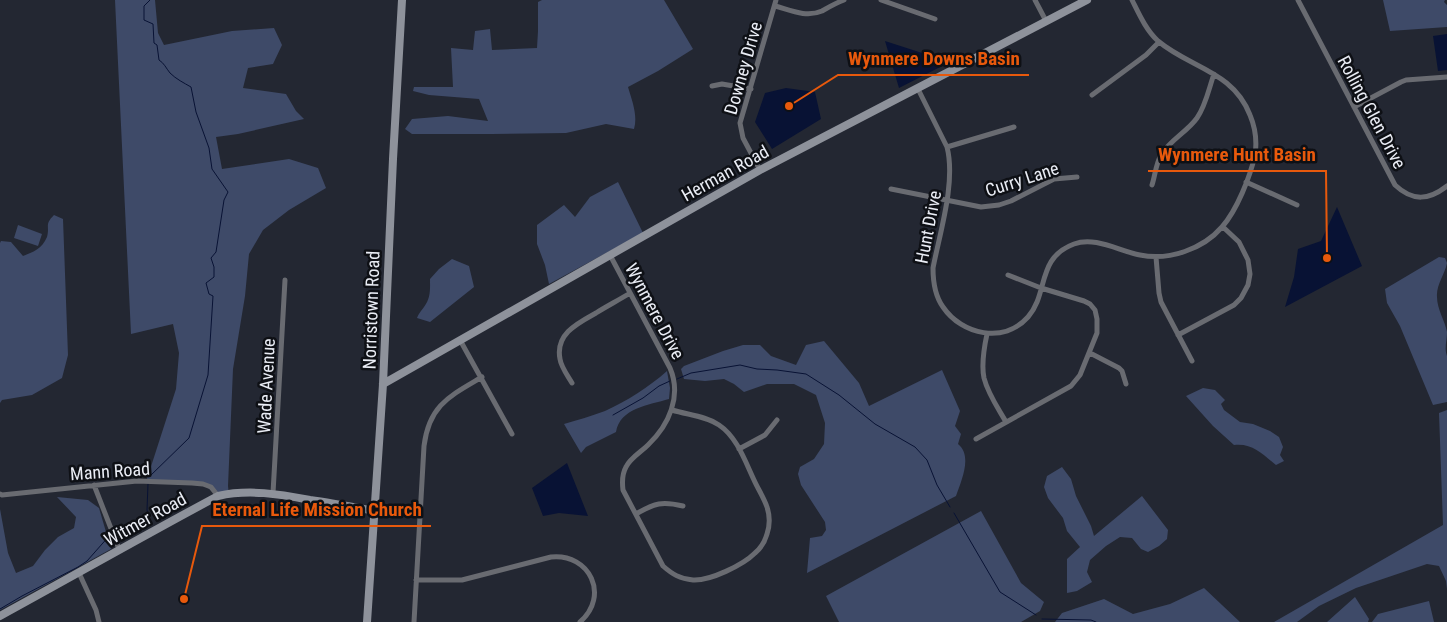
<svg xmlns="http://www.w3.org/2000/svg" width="1447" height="622" font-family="'Roboto Condensed',sans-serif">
<rect width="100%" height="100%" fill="#232732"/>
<path fill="#3e4a68" d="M115,0h40l3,33 6,12 68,-14 42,-3 8,17 -9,19 -25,4 -5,20 43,6 10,17 8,8 -66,15 -22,3 6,32 67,-10 29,9 8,20 -37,22 -26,20 -14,24 -4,42 -12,73 -5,117 1,9 -11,1 -15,-12 -57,-2 30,-93 3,-36 -6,-29 -42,10z
M542,0h122l29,49 -35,22 -30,16c4,14 10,28 6,42l-28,-5 -40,9 -75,1h-79l-7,-5 7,-10 36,-3 40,5 -9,-22 -50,-4 -16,-4 1,-4h39l-2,-39 22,2 2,-19 15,-2 2,21 45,-2 1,-17v-29z
M1383,0h62l-1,2 3,3v22l-57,4z
M618,182l25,51 -94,51 -4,-19 -8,-21v-19l27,-20 11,12 15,-20z
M54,215l9,4 5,136 -6,23 -30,17 -30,5 -2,3v-160l1,-2 10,1 12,14c10,-4 19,-7 24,-19 3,-11 -3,-12 7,-22z
M18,225l24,9 -4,12 -24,-8z
M1439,257l6,1 2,5c-2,11 -11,22 -10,34 0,12 8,24 10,35 0,9 -3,16 0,24v46l-14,3 -33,-79 -13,-23 -2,-14z
M452,259l17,7 5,21 -44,35 -13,-4c2,-5 4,-7 7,-11 7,-9 6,-18 6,-28l9,-10z
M824,341l35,42 10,23 73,-36 18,41 -5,15 6,8 -3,10c15,12 3,37 -2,52l-149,77 3,-35 12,-2 4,-6 -1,-8 -24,-37 -3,-11 2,-7 14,-8 10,-15 1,-21 -9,-28 -22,-11h-27l-23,8 -10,-8 -10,-5 -19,2 -21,-2 -3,-10 3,-3 39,-15 20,-6h17l11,11 25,9 10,-20z
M667,371l3,17 -1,11c-20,6 -49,9 -53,33l-30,15 -5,6 -17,-29c13,-4 28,-8 41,-13 22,-10 44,-24 62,-40z
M1203,388l12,2 10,10 -4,4 3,6 16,12 13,2 17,7 9,6 4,10 -3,8 4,6 -8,4c-14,-11 -23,-22 -42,-20l-21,-19 -27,-30z
M1447,410v179l-1,-8 -7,-15 -12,-2 -71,24 -37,18 -22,16h-23l169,-97 -4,-112z
M1062,467l9,12 5,17 15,30 3,10 48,-40 26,34 -1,9 -8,7 -11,6 -7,-3 -9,-11 -12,-1 -14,9 -16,14 -3,12 5,10 -15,9 -10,2v-34l13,-12 -13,-16 -4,-13 -15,-20 -4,-11 3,-11z
M57,497l31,3 11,8 12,41 -111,61v-101l8,44 8,20 17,-7 12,-16 13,-13 16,-9 2,-11z
M981,511l40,72 23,19 -4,9 -19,11h-182l-13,-26z
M1204,588l36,34h-185l7,-9 42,-14 29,15 37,-10z
M1355,597l14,22 -1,3h-41z
M1429,601l5,21h-62l6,-8z"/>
<path fill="#081234" d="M1447,34v36l-9,1 -5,-35z
M885,41l65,21 -51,26z
M786,88l29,4 6,27 -49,30 -17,-27 10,-29z
M1337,207l25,59 -77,41 9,-30 4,-28 23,-8z
M567,463l21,53 -29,-3 -16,3 -11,-28z"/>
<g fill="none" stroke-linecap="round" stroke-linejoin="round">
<path stroke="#081234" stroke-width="1" d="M677,379l14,-6 49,-8 17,4 20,1 29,4 33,21 36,29 40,23 12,13 10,25 13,22
M613,415l30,-17 16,-12 11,-5
M149,477l40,-39 19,-63 5,-79 -4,-2 -3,-11 8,-6v-10l-3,-9 5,-6 8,-52 4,-8 -16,-23 -3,-21 -13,-36 -5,-25c-7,-4 -15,-8 -21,-14 -4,-5 -6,-10 -11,-13l-2,-15 -3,-2 -1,-19 -9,-4v-14l6,-6
M954,513l46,79 36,23
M117,533l12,-9 5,-2 9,2c4,-4 6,-9 4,-14l1,-26
M0,609l22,-13 56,-29 9,-6 23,-26
M1042,619l49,1 5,2"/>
<path stroke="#696b71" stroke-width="5" d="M881,0l54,19
M1035,0l11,21
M1298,0l97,185c18,17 34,15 52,1
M775,6c15,4 31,12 47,5 7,-4 14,-8 22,-11
M712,86l10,-2 29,5
M918,89l29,58c9,35 -7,85 -14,121 0,13 2,28 10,39 19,28 61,37 85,10 21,-24 8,-59 46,-73 21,-8 45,7 66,11 29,6 63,-6 82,-28 15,-17 28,-50 33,-72 2,-13 0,-28 -5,-40 -17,-44 -60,-47 -92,-74 -12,-11 -19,-27 -26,-41
M1092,95l54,-40 13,-13
M1354,107l47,-25 5,-2 41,-3
M947,147l67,-20
M760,170l-17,-32 -3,-15 36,-123
M1246,182l51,23
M1152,185c3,-9 4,-22 9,-30 9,-15 26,-23 36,-37 9,-13 12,-30 17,-44
M891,189l90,18 18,-2 12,-4 43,-22 23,-2
M610,255l60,113c12,28 -1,57 -22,77 -7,7 -18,13 -22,22 -4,7 -4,15 -3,23l40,76c9,8 17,13 30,14 17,1 50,-15 62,-27 6,-5 10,-12 12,-19 3,-9 3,-18 0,-27 -3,-9 -9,-18 -13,-27 -9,-19 -17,-43 -35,-55 -13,-9 -31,-10 -47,-15
M1156,257l3,36 2,9 31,59
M987,334c-3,14 -6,30 -3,44 4,16 14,30 22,44
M1178,335l56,-30 7,-7 7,-13 2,-11 -2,-14 -9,-18 -16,-15
M460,340l52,94
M1090,353l29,15 3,3 4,13
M572,383c-4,-7 -11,-16 -12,-24 -5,-25 18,-36 36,-46 11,-7 23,-13 34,-20
M976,439l95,-53 9,-11 17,-42v-14l-2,-9 -5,-6 -6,-3 -43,-13 -33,-13
M739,449l26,-14 12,-15
M94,485l25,64
M273,493l12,-213
M0,494l2,1 135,-14 55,2 11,1 8,3 7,9
M636,514c19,-11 26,-13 47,-8
M79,573l17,37 3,12
M416,580h46l89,-23c39,-4 59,39 29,65
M414,622l10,-176c5,-41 26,-50 58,-69"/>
<path stroke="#8e929b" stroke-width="8" d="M383,384l377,-214 327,-170
M0,616c73,-40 145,-81 218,-120 31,-7 61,-2 92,4 22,3 43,7 65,11
M367,622l16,-238 10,-225 9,-159"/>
</g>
<g text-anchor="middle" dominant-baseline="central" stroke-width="5" stroke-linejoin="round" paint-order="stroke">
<g font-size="18" fill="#eaedf5" stroke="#0e1015">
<text transform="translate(743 68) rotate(-74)">Downey Drive</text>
<text transform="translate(1372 112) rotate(62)">Rolling Glen Drive</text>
<text transform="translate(725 173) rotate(-29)">Herman Road</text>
<text transform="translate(1022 179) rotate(-18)">Curry Lane</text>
<text transform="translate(928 227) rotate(-79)">Hunt Drive</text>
<text transform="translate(371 310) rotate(-88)">Norristown Road</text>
<text transform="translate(655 311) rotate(62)">Wynmere Drive</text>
<text transform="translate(266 386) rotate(-87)">Wade Avenue</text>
<text transform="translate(110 471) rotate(-4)">Mann Road</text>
<text transform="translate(145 519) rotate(-29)">Witmer Road</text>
</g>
</g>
<path fill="none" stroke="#e8590c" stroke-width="2" d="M789 106L838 75H1029M1327 258L1326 171H1148M184 599L202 526H431"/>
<g fill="#e8590c" stroke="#0e1015" stroke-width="2">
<circle cx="789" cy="106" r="5"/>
<circle cx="1327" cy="258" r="5"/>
<circle cx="184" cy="599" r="5"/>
</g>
<g font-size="19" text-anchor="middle" font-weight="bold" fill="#e8590c" stroke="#0e1015" stroke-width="5" stroke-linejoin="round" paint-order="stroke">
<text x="934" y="65">Wynmere Downs Basin</text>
<text x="1237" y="161">Wynmere Hunt Basin</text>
<text x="317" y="516">Eternal Life Mission Church</text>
</g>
</svg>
